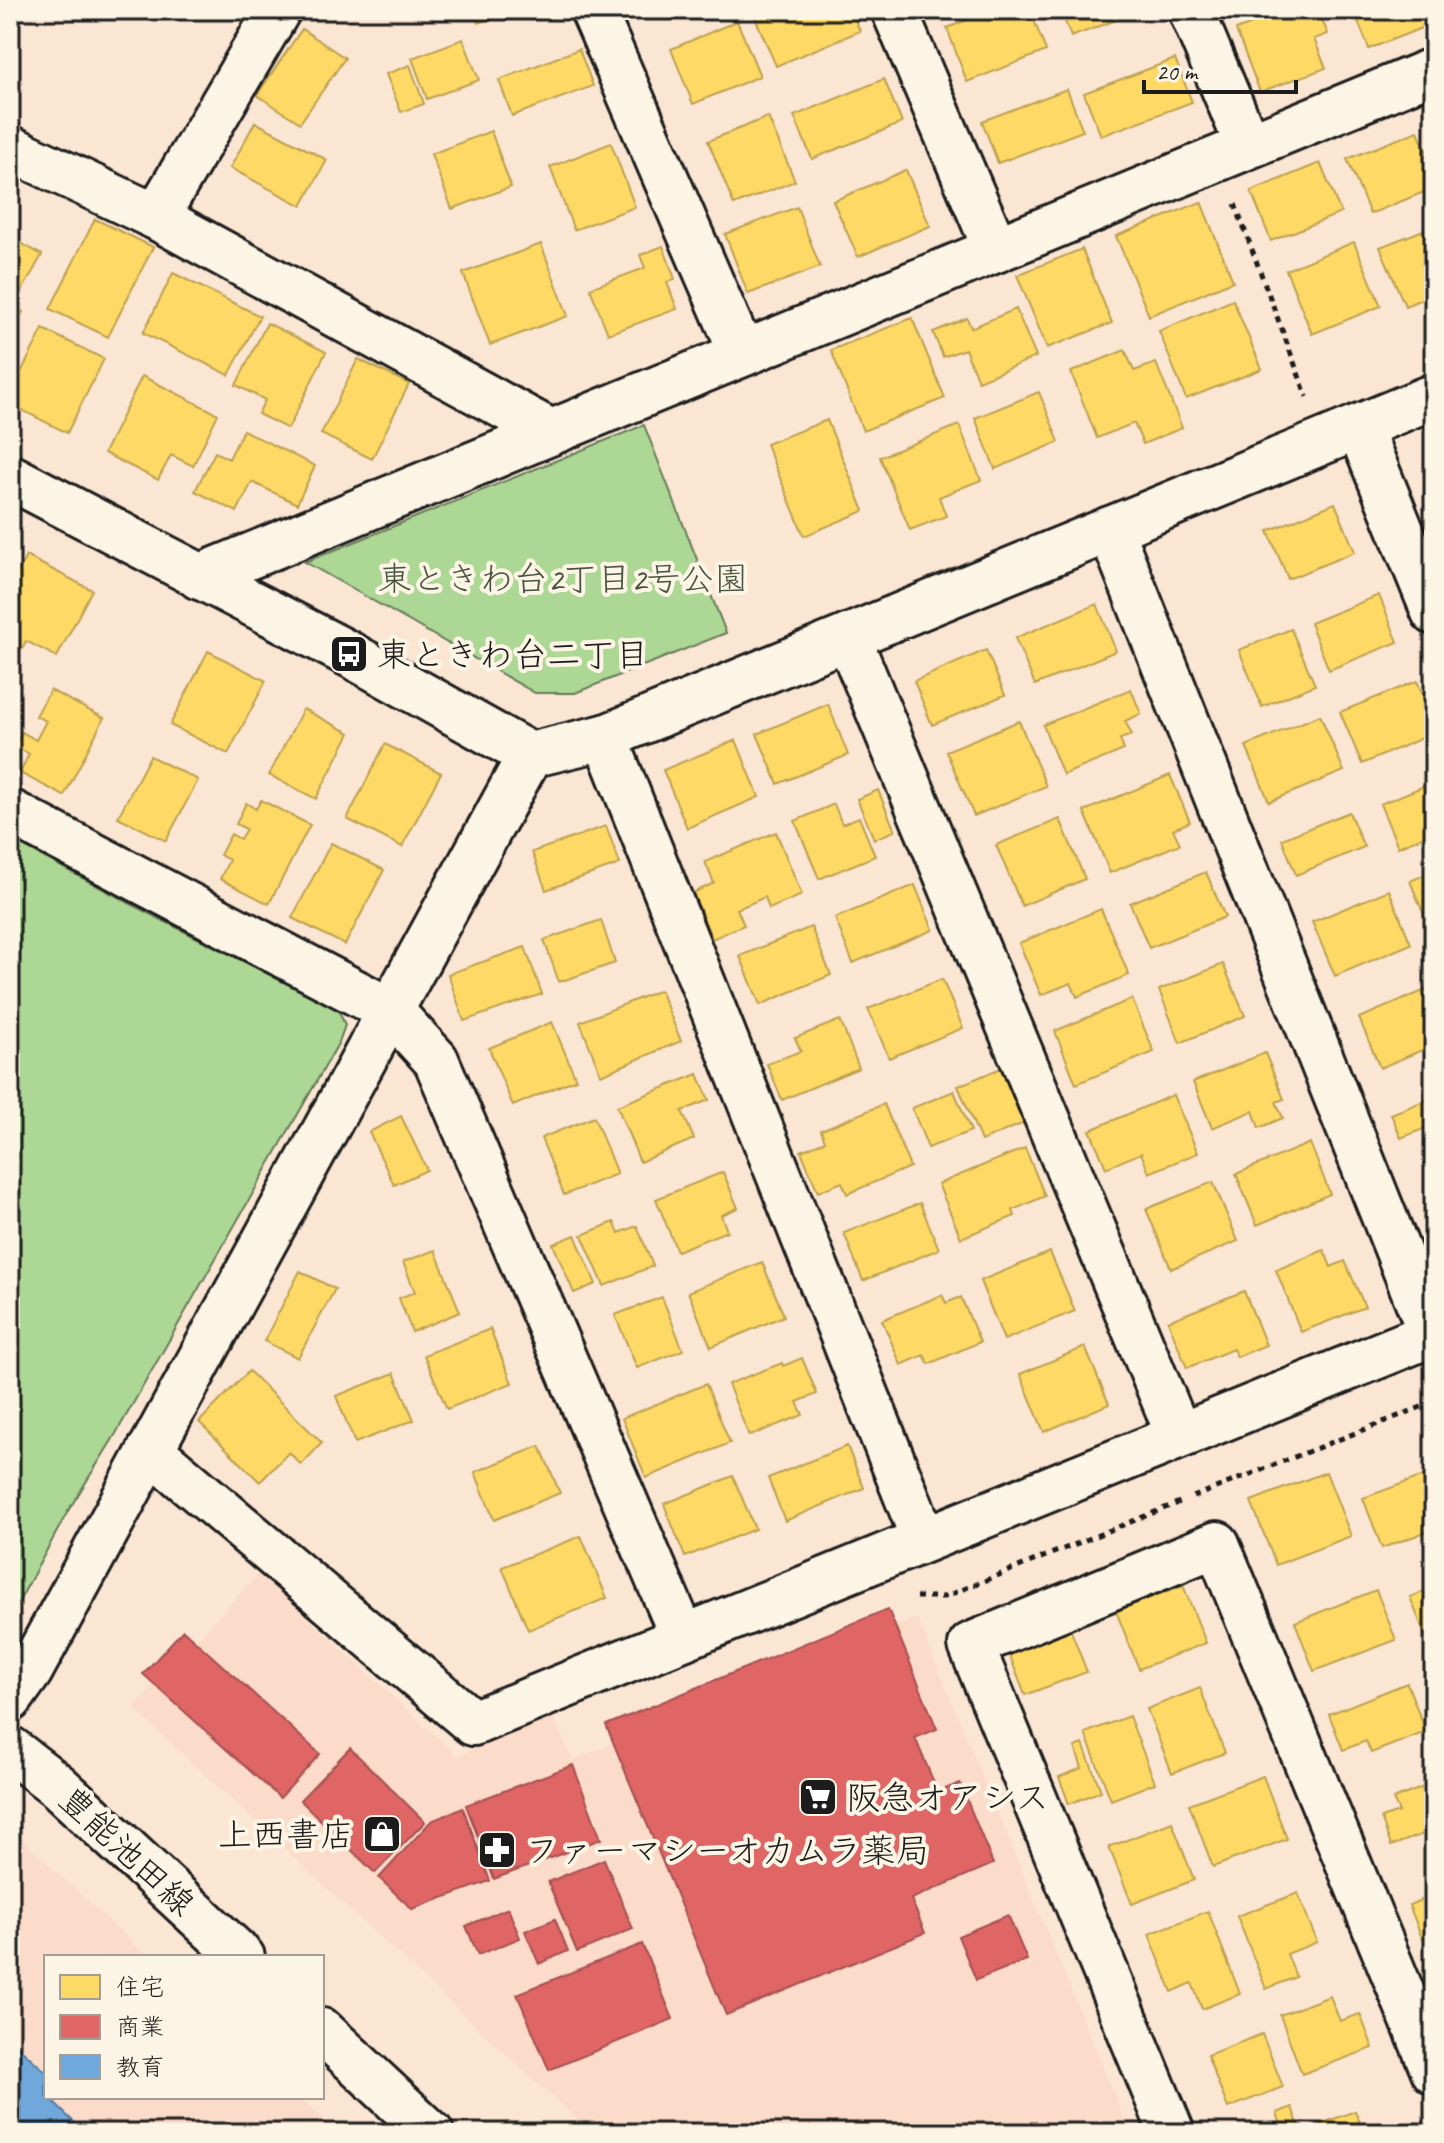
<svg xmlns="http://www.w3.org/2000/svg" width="1444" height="2143" font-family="Caveat,'Klee One',sans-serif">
<rect width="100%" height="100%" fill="#fbe6d4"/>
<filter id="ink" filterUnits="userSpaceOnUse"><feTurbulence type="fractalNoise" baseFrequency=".0125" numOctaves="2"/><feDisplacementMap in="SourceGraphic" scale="16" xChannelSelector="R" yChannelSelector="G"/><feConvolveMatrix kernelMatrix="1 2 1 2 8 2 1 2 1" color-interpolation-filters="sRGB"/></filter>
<g filter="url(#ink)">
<path fill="#fbdbc9" d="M259,1573l198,183 96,-40 19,44 345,-142 213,515h-539l-458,-425z
M10,1829l138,128h-102v140h254l39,36h-329z"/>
<path fill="#add795" stroke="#647a58" stroke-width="2" d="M644,425l82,208 -151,60h-40l-230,-131z
M10,839l138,74 190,96 7,16 -6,17 -225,395 -46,74 -58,107z"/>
<path fill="#ffd966" stroke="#bba050" stroke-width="2" d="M473,10h41l-36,13z
M765,10h86l9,21 -84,35 -22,-51z
M992,10h38l16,41 -79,31 -20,-54z
M1061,10h75l1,2 -66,25z
M1288,10h30l10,24 -14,5 12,29 -66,24 -24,-62z
M1356,10h78v13l-65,26 -15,-38z
M737,21l23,55 -67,28 -22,-55z
M302,29l43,29 -45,65 -43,-28z
M463,39l16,41 -52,19 -15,-41z
M579,49l14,37 -81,30 -13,-36z
M1175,59l17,43 -91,34 -17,-43z
M410,65l14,39 -23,8 -15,-38z
M884,79l18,44 -90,36 -18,-43z
M1067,89l16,42 -85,32 -16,-42z
M768,117l27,64 -61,24 -26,-64z
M255,122l72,38 -25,46 -72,-38z
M491,131l20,56 -59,22 -21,-55z
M1418,131l16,39v18l-64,26 -23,-55z
M611,143l24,64 -61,23 -24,-63z
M1320,163l21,50 -70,28 -20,-50z
M906,170l24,56 -72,31 -25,-56z
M1201,202l32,79 -84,35 -33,-80z
M797,207l23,60 -72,27 -23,-60z
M95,219l58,28 -45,90 -58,-28z
M1434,226v68l-29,12 -25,-59z
M10,237l32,18 -25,45 -7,-4z
M1354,242l27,64 -69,28 -26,-64z
M541,244l27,72 -78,29 -27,-72z
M663,246l12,33 -8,3 10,27 -69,25 -18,-46 55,-20 -5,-13z
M1082,249l30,74 -65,25 -30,-73z
M173,273l87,43 -31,59 -86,-42z
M1233,300l29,69 -76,30 -27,-68z
M10,306l13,6 -13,24z
M1016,309l20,48 -58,24 -13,-32 -22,8 -10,-25 34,-14 4,10z
M912,318l33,80 -82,33 -32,-81z
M267,323l59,29 -38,77 -30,-15 7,-14 -29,-15z
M43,329l61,30 -37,74 -57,-29v-10z
M1125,350l9,21 22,-8 26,65 -39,16 -9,-21 -37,15 -26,-66z
M358,359l51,25 -37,75 -51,-25z
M142,376l76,38 -25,52 -22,-11 -13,25 -54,-27z
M1039,392l20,50 -64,27 -20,-51z
M827,420l37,91 -60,25 -38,-92z
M959,425l22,55 -42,17 7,19 -36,14 -30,-73z
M243,430l72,36 -18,38 -45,-22 -15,30 -42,-21 20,-39 14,7z
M1335,503l20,49 -67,27 -20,-48z
M26,556l66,34 -35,67 -31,-16 -4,8 -12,-6v-55z
M1379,595l19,47 -69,28 -19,-47z
M1097,604l19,47 -81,34 -20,-47z
M1291,629l24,56 -53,22 -23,-57z
M986,650l19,45 -73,30 -18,-44z
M208,651l58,30 -38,73 -58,-29z
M1417,681l17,41v11l-72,31 -22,-52z
M1131,689l10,25 -16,7 7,14 -12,4 4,11 -61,25 -20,-50z
M50,690l54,28 -40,78 -44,-23 9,-19 -14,-8 7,-14 14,8 10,-19 -10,-5z
M828,704l20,51 -70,29 -21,-50z
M303,709l47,24 -34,66 -47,-24z
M1320,715l24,56 -75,31 -23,-56z
M1019,721l27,65 -72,30 -28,-65z
M736,740l23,57 -72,31 -24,-58z
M385,744l56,29 -39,74 -55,-28z
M150,756l48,24 -32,61 -48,-24z
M1170,775l20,47 -17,7 7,15 -70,29 -26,-62z
M1434,782v50l-36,15 -18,-43z
M878,790l17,41 -21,8 -17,-40z
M261,800l49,25 -41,79 -49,-25 9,-19 -9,-5 11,-21 9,5 6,-10 -10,-5 10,-21 10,6z
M834,804l8,20 17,-7 16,39 -56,23 -24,-58z
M1349,812l15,35 -68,28 -14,-36z
M1060,819l25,60 -63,27 -26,-61z
M606,826l14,38 -74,26 -14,-38z
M776,832l26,63 -33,14 -4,-12 -28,12 7,16 -32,14 -19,-46 21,-10 -9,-21z
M331,843l53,27 -39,75 -53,-27z
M1434,871v68l-24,-58z
M1206,872l19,45 -76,31 -19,-45z
M915,885l18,45 -80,33 -18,-45z
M1389,890l22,54 -76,32 -23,-54z
M1101,909l28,66 -52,22 -6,-14 -30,12 -22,-52z
M601,920l14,43 -56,19 -15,-42z
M811,927l20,48 -71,30 -20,-49z
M525,947l17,47 -78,27 -16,-47z
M1223,964l22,52 -65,27 -21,-53z
M942,979l21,49 -74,30 -21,-49z
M1433,987l1,58 -54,23 -21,-50z
M660,990l21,51 -80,34 -21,-53z
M1132,999l22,53 -78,32 -21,-53z
M840,1020l19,48 -77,32 -15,-36 34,-13 -6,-13z
M552,1022l24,57 -63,27 -24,-58z
M1265,1053l19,46 -8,3 7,16 -24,10 -6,-17 -41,17 -19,-46z
M1001,1068l23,55 -43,18 -23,-55z
M698,1074l11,26 -27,11 12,28 -54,23 -23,-56z
M954,1091l17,40 -43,17 -16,-40z
M1173,1095l25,58 -49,20 -8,-20 -35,15 -16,-38z
M1434,1097v46l-6,-16 -27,11 -10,-24z
M884,1104l26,63 -63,27 -5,-12 -24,10 -17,-41 24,-10 -4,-11z
M401,1116l26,54 -33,15 -25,-53z
M594,1117l23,57 -53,21 -23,-57z
M1310,1143l20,51 -73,31 -21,-51z
M1025,1148l20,48 -32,14 2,6 -54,22 -23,-54z
M723,1172l15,36 -17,7 6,16 -50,20 -21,-52z
M1213,1182l25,59 -67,28 -25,-60z
M920,1203l19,46 -76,32 -19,-48z
M614,1222l5,11 18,-7 16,40 -49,20 -22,-51z
M575,1235l21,49 -22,9 -21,-49z
M435,1250l25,62 -48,20 -13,-34 16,-6 -12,-30z
M1324,1250l7,17 14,-6 20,46 -64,25 -25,-62z
M1050,1252l25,59 -71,29 -24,-59z
M762,1262l22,54 -73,31 -23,-55z
M300,1271l35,18 -37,69 -34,-17z
M1244,1291l22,54 -29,12 -4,-8 -46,19 -19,-47z
M942,1295l4,8 15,-6 19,45 -51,22 -5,-9 -23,10 -19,-45z
M662,1297l21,53 -46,18 -22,-53z
M490,1329l22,54 -65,26 -23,-54z
M1085,1347l24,57 -65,28 -24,-58z
M802,1358l15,36 -20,8 6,13 -54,21 -21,-52 54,-21 1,3z
M249,1371l73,72 -21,22 -12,-13 -29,30 -61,-60z
M394,1373l20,47 -59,23 -19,-47z
M706,1384l24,59 -84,35 -24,-60z
M540,1446l20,47 -66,27 -19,-48z
M847,1446l17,42 -79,33 -17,-43z
M1326,1472l25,64 -75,29 -25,-64z
M1426,1475l8,21v33l-52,19 -19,-50z
M733,1476l22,53 -70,28 -21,-53z
M581,1536l26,62 -79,32 -26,-63z
M1183,1585l23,58 -67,26 -23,-58z
M1434,1588v69l-24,-60z
M1376,1590l20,50 -82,31 -19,-49z
M1068,1623l19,49 -62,23 -19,-49z
M1407,1683l19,49 -55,21 -5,-12 -23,9 -14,-36z
M1200,1688l25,65 -53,20 -25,-64z
M1129,1716l26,67 -44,17 -26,-67z
M1083,1744l18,47 -32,13 -10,-27 23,-9 -7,-21z
M1263,1776l24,63 -74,28 -24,-63z
M1434,1783v47l-43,16 -10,-28 18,-6 -6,-13z
M1172,1822l22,58 -62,24 -23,-57z
M1298,1893l19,49 -30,12 9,23 -30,12 -29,-73z
M1434,1895v39l-12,4 -13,-33z
M1208,1911l32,83 -38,15 -10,-26 -20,9 -23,-58z
M1330,1996l10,25 20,-7 13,34 -71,26 -22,-59z
M1262,2034l21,53 -55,21 -21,-53z
M1292,2107l7,20 -15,6 -7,-20z
M1355,2111l9,22h-40l-4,-9z"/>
<path fill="#e06666" stroke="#a55050" stroke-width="2" d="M888,1609l49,120 -22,9 23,54 22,-9 33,81 -82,35 14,34 -199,82 -120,-290z
M183,1630l137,124 -40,44 -137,-124z
M350,1748l75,74 -50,51 -75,-73z
M573,1765l28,74 -107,40 -28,-74z
M463,1808l27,73 -78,28 -33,-31 52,-57z
M604,1859l29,70 -56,23 -29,-70z
M508,1908l12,30 -42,17 -12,-29z
M1008,1915l19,45 -51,20 -18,-44z
M555,1919l13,32 -29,13 -14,-33z
M642,1944l31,75 -124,51 -32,-76z"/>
<path fill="#6fa8dc" stroke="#567ea2" stroke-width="2" d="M10,2039l36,33v25h6l-2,2 35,34h-75z"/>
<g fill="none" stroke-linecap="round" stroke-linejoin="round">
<defs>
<path id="street" d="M593,10l149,344
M894,10l102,240
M1191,10l57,136
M10,148l146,69 395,215
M156,217l122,-207
M1359,427l75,185
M1110,529l321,805
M199,577l1235,-507
M848,637l331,799
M605,737l319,803
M10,812l381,199 45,49 247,577
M150,1450l323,273 961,-390
M10,1699l20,-28 500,-916
M1172,2133l-201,-488 246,-101 217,527"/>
<path id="secondary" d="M10,477l339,177 181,101 75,-18 829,-341
M10,1749l48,37 184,171
M322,2031l109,102"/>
</defs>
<use href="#street" stroke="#1c1c1c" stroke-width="50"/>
<use href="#secondary" stroke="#1c1c1c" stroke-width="50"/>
<path stroke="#1c1c1c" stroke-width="5" stroke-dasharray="6 6" stroke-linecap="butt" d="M1235,204l72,193
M1193,1497l241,-95
M916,1597h28l236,-95"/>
<use href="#street" stroke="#fcf5e5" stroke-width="44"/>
<use href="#secondary" stroke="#fcf5e5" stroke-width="44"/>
</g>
</g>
<defs>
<symbol id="bus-square" viewBox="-11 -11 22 22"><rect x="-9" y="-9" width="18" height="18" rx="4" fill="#1c1c1c" stroke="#fcf5e5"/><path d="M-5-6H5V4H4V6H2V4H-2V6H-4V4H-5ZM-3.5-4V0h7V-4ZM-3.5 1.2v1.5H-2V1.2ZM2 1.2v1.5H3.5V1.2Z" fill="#fff"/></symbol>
<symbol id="supermarket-square" viewBox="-11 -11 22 22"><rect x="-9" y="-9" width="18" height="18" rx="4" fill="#1c1c1c" stroke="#fcf5e5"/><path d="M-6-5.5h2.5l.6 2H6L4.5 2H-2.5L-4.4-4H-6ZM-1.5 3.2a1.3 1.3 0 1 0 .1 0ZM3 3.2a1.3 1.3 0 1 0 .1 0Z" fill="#fff"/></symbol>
<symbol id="shop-square" viewBox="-11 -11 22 22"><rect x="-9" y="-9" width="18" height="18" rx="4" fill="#1c1c1c" stroke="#fcf5e5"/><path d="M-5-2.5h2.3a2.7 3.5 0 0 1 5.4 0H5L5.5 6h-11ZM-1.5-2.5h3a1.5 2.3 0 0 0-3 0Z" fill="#fff"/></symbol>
<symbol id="pharmacy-square" viewBox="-11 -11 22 22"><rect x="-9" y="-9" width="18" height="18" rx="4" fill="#1c1c1c" stroke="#fcf5e5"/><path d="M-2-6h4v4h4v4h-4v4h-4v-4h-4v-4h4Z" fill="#fff"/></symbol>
</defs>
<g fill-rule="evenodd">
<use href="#bus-square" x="327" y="632" width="44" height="44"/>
<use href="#supermarket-square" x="796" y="1775" width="44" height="44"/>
<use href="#shop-square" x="360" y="1812" width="44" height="44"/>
<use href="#pharmacy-square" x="475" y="1828" width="44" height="44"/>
</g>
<g text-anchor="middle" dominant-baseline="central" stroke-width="8" stroke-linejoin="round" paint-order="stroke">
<g font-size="34" fill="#485440" stroke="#fcf5e5">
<text x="563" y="578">東ときわ台2丁目2号公園</text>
</g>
<g font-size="34" fill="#1c1c1c" stroke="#fcf5e5" text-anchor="start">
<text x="377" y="654">東ときわ台二丁目</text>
<text x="846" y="1797">阪急オアシス</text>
<text x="354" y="1834" text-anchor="end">上西書店</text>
<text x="525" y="1850">ファーマシーオカムラ薬局</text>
</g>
<g font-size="34" fill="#1c1c1c" stroke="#fcf5e5">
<text transform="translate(127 1851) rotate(43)">豊能池田線</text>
</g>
</g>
<rect width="1444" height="2143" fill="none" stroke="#fcf5e5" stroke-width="40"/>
<rect x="20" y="20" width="1404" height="2103" fill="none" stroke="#1c1c1c" stroke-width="3" filter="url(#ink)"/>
<rect x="44" y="1955" width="280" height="144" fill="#fcf5e5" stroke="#a29e95" stroke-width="2"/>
<rect x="60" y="1975" width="40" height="24" fill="#ffd966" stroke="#a29e95" stroke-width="2"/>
<text x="116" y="1995" font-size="24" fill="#1c1c1c">住宅</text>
<rect x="60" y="2015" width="40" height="24" fill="#e06666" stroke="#a29e95" stroke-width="2"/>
<text x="116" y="2035" font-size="24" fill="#1c1c1c">商業</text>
<rect x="60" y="2055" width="40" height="24" fill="#6fa8dc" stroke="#a29e95" stroke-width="2"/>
<text x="116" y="2075" font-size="24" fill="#1c1c1c">教育</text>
<path d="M1144 80v12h152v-12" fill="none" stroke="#1c1c1c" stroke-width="4"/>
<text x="1156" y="80" font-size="24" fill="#1c1c1c" stroke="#fcf5e5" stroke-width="6" paint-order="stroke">20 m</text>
</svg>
